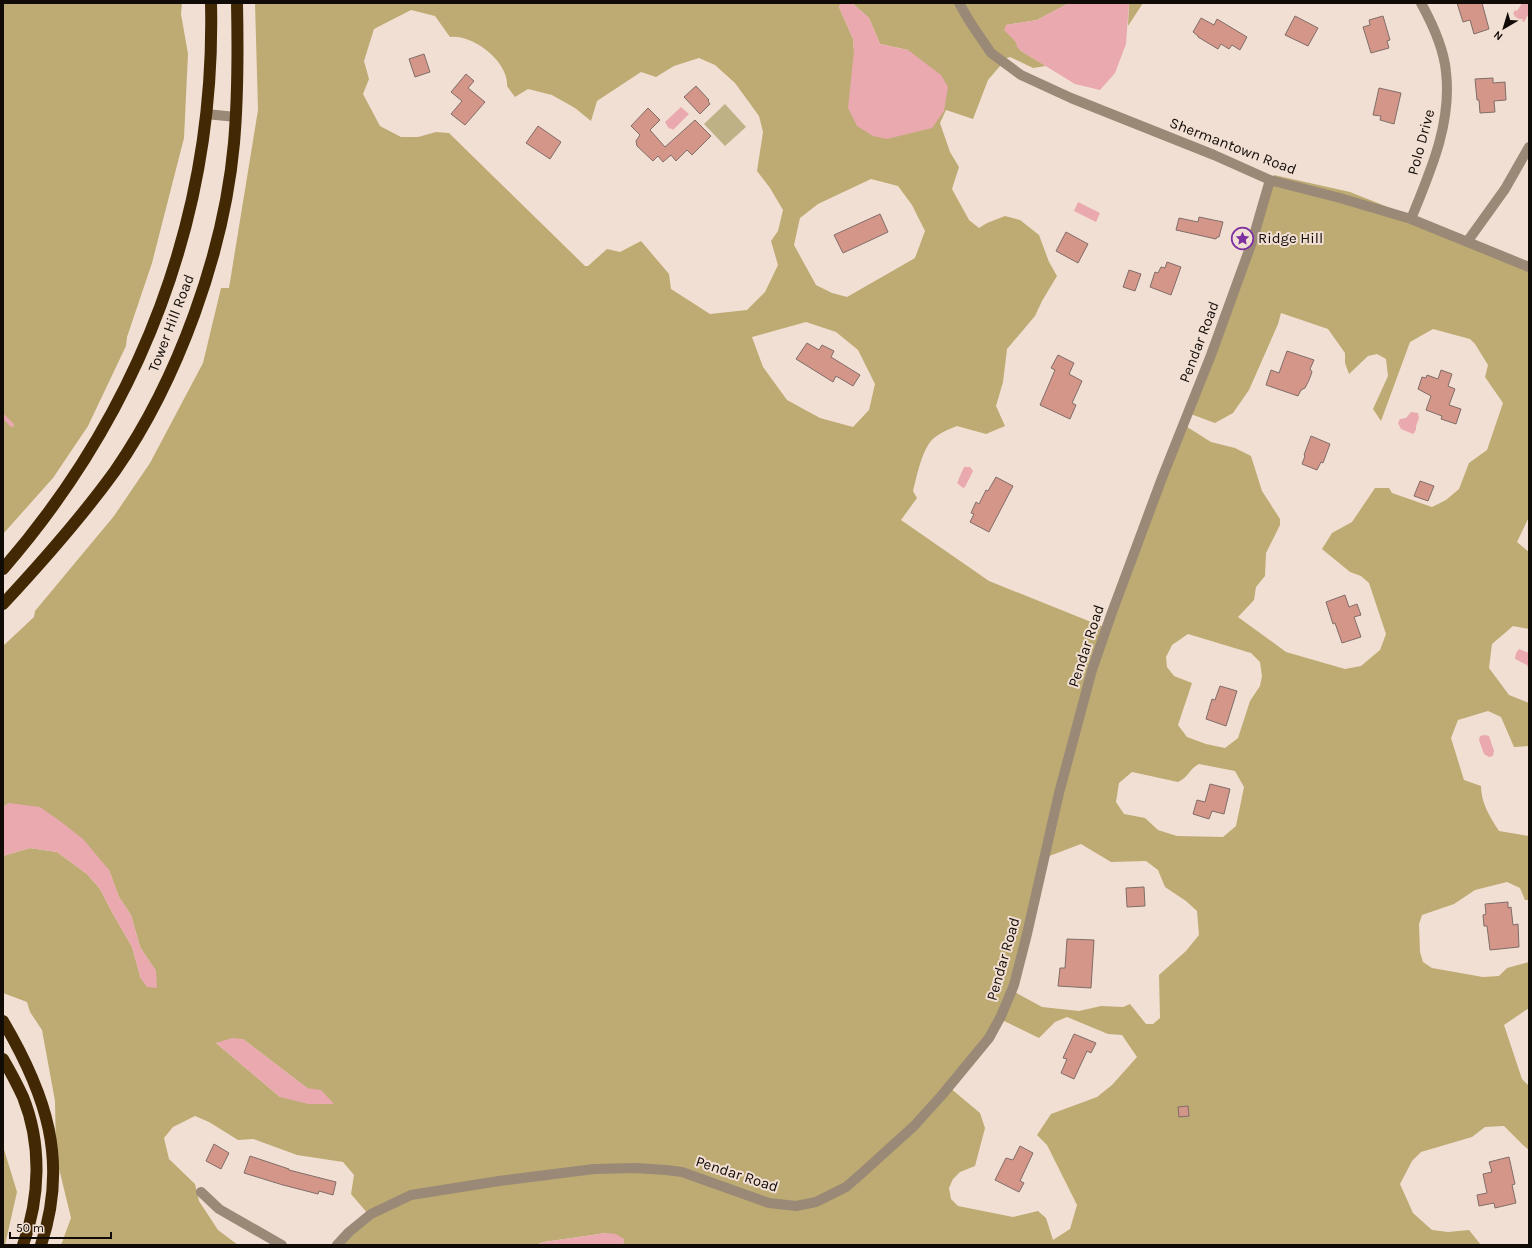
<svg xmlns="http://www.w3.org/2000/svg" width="1532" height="1248" font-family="Karla,sans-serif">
<rect width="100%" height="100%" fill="#f2dfd3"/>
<path fill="#beb186" d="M725,104l21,23 -21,19 -21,-22z"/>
<path fill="#bdab73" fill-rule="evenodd" d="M3,3h179l-1,11 7,40 -4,84 -32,125 -25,74 -1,9 -38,80 -35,52 -50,56z
M255,3h586l-2,4 14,32 1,11h54l-28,-6 -11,-26 -17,-15h217l-32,17 -31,5 15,26 25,15 -13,2 -23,-11 -3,1 -19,22 -15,39 -27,-9 -6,13 10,29 9,15 -7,22 17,31 10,8 8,-5 18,-7 15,4 19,15 10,27 8,14 -15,25 -7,15 -28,33 -4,33 -7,24 9,20 -19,8 -29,-8c-8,3 -17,7 -23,12 -12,10 -17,38 -21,53l4,7 -16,22 88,61 117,47 78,-203 27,17 24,6 16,8 11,35 18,28v6l-14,28 -1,23 -9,11 -2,13 -16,17 48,35 59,17 16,-3 19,-16 6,-16 -17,-51 -8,-7 -11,-4 -28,-23 10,-16 20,-11 23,-34h14l3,5 40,14 14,-7 13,-11 10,-26 18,-13 16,-47 -18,-26 3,-12 -13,-21 -5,-5 -37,-10 -23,13 -29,79 -8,-12 15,-33 -2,-17 -9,-5 -9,2 -19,18 -4,-11v-10l-17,-24 -47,-16 -3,11 -29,66 -16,23 -18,10 -27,-10 86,-238 76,17 179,71v254l-12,25 12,10v77l-16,-3 -21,18 -3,24 20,27 20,8v43l-15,1 -13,-30 -13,-6 -30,9 -7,18 13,42 17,6c0,17 9,31 18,45l30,5v64h-4l-5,-12 -13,-6 -32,8 -21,14 -32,11 -3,9 1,28 3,10 9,6 51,9 16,-1 8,-8 22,-6v46l-25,17 18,54 7,7v64l-6,-5 -19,-19 -19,1 -13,10 -51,15 -9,9 -12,23 13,29 19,17 16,2 21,-2 12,15h-858l1,-6 -18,-6 -62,9 -9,3h-197l31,-30 -18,-21 3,-19 -11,-13 -46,-7 -44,-16 -15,1 -29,-18 -14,-6 -22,11 -9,11 5,21 26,25 4,17 19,29 20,15h-177l10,-27 -15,-62 -1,-55 -13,-71 -12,-18 -3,-10 -24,-9v-137l27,-8 27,4 30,22 13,15 12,23 20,35 9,32 15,-8 -16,-24 -9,-32 -12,-18 -10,-27 -50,-49 -50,-18 -6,4v-161l31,-29 1,-6 79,-95 36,-53 53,-100 18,-75h8l29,-178zM411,10l24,6 15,21c23,-3 59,25 57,49l8,11 13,-8 24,6 23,13 16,13 6,-20 44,-29 15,5 18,-11 25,-8 16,7 20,18 24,33 4,16 -6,39 13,17 13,22 -5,21 -7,10 7,24 -13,27 -18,18 -37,4 -39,-25 -2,-15 -28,-33 -21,11 -13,-3 -19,17h-3l-136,-133 -13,-1 -18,5h-17l-21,-11 -17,-32 6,-15 -5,-18 10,-32zM871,179l27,7 14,19 13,26 -10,27 -68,39 -15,-4 -16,-8 -22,-40 6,-27 18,-14zM806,322l30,10 22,18 17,34 -6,26 -16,17 -33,-9 -33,-18 -24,-33 -11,-30zM1188,634l63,19 9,9 2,14 -2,10 -10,15 -12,37 -13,10 -19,-4 -19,-7 -9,-12 14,-42 -18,-7 -7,-9 -1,-10 6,-12zM1199,764l36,7 9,16 -8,39 -13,11 -46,-1 -19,-6 -13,-12 -21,-4 -8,-12 3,-19 13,-11 46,10c11,-5 11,-13 21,-18zM1081,844l30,18 35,-1 12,9 7,17 21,14 11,10 2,24 -13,16 -27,24 1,43 -7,6h-7l-16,-20 -7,3 -22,-1 -22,5 -37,-4 -29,-16 31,-133zM1067,1017l41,17 14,1 15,22 -25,28 -15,12 -46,17 -14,21 10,10 30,60 -7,24 -17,11 -7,-22 -8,-7 -25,6 -55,-11 -7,-7 -2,-11 4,-9 7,-7 15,-6 10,-38 -5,-15 -31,-26 53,-67 37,18 16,-16zM243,1039l64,49 -27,9 -64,-54z
M1129,3h14l-15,23z
M3,1146l14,46 -12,53h-2z"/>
<path fill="#e9a9af" d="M841,3h11l17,15 11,26 28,6 33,25 7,12 -4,24 -12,17 -45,11 -14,-3 -16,-10 -9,-18 6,-58 -1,-11 -14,-32z
M1069,3h60l-3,41 -11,29 -15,17 -25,-6 -54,-33 -4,-4 -1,-5 -12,-12 2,-5 31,-5z
M1522,3h7v10l-5,9 -10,-6 1,-1 -2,-1 2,-4 2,1z
M681,107l8,7 -16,16 -3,-2 -1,1 -4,-7z
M1078,202l22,11 -4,9 -22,-11z
M1411,412l7,1 1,5 -3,8v4l-3,4 -12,-5 -3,-6 2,-4 6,-1z
M964,467h6l3,4 -8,16 -2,1 -6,-5z
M1519,649l10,4v16l-2,-4 -12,-6 1,-6z
M1485,735l4,1 5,15 -1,5 -4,1 -5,-3 -5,-14 1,-4z
M9,803l31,4 20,14 23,18 26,31 10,27 12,18 9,32 16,24 1,17 -10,-1 -6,-8 -9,-32 -20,-35 -12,-23 -13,-15 -30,-22 -27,-4 -27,8v-49z
M232,1038l11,1 64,49 14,2 13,14h-26l-28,-7 -64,-54z
M606,1233l10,1 8,5 -1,6h-88l9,-3z"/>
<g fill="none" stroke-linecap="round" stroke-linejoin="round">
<path stroke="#e9a9af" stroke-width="4" d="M3,416l9,9"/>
</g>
<path fill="#d39689" stroke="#816d69" d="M1457,3h25l7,26 -15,5 -4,-14 -7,2z
M1295,16l23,12 -10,18 -23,-11z
M1383,16l7,24 -3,1 2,7 -18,5 -8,-26 7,-2 -1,-5z
M1201,18l13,7 3,-6 30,18 -7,13 -8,-5 -3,4 -8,-5 -3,5 -20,-12v-1l-5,-4z
M424,54l6,18 -15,5 -6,-18z
M466,74l8,7 -6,7 17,14 -20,23 -14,-11 11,-13 -11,-9z
M1493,78v5l12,-1 1,18 -12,1 1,11 -15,1 -1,-13h-2l-2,-21z
M696,86l13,14 -1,1 2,3 -10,10 -16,-17z
M1379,88l22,5 -7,31 -14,-4 1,-4 -8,-1z
M648,108l12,12 -10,10 15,17 30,-27 16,16 -19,19 -5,-5 -11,11 -5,-6 -8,7 -5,-6 -5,5 -16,-15 -1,-5 4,-6 -9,-9z
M538,126l23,16 -11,17 -24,-16z
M880,214l8,18 -45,21 -9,-18z
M1199,217l24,5 -4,15h-2l-1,2 -40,-9 3,-12 19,4z
M1066,232l22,12 -10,19 -22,-12z
M1167,262l14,5 -10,28 -21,-8 5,-15 3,1 3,-6 4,1z
M1129,270l12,4 -6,17 -12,-4z
M807,343l12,7 3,-5 12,6 -3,6 29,18 -7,11 -17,-10 -3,6 -37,-23z
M1287,351l27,9 -4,9 2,3 -3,8 -4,8 -4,2 -3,6 -32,-11 5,-15 8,3z
M1058,355l16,8 -5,11 13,7 -10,22 4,2 -6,14 -30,-14 15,-35 -4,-2z
M1441,370l11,4 -4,12 7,3 -6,16 12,4 -5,15 -15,-5 1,-3 -16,-6 5,-14 -13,-7 4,-12 4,1 1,-3 11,4z
M1311,436l19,8 -7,19 -2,-1 -4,8 -15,-6 3,-8 -1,-1z
M996,477l17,9 -24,46 -19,-10 4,-8 -3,-1 5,-11 3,2 7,-14 2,1z
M1420,481l14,5 -6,15 -14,-5z
M1345,595l4,12 8,-3 4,11 -7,2 7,20 -19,6 -7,-20 -2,1 -7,-22z
M1220,686l17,5 -11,35 -20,-7 6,-20 3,1z
M1210,784l20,5 -6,25 -12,-3 -3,8 -16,-5 4,-14 8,2z
M1144,887l1,19 -18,1 -1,-19z
M1508,902v6l3,-1 2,18 5,-1 1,23 -29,3 -3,-24h-3l-1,-11 3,-1 -1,-10z
M1067,939l27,1 -3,48 -33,-2 2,-18h5z
M1074,1034l22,9 -5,10 -4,-2 -13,28 -13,-6 6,-14 -4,-1z
M1188,1106l1,10 -10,1 -1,-10z
M214,1144l15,9 -8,16 -15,-8z
M1020,1146l13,7 -13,28 4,2 -5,9 -24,-12 11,-22 7,2z
M250,1156l39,13v1l47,12 -3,13 -14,-4 -1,3 -35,-9 -39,-12z
M1509,1157l6,27 -3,1 4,18 -21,5 -1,-5 -15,3 -2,-11 10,-2 -4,-19 9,-2 -3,-10z"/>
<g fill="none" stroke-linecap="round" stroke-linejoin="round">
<path stroke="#9a8976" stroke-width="10" d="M959,3l11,19 21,31 30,22 50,23 143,57 56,25 70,18 71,21 118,48
M206,114l30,3
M1411,219c19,-47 41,-95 35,-147 -2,-23 -14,-49 -25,-69
M1467,242l38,-53 24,-42
M201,1192l18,17 63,36
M337,1245l12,-13 22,-18 40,-19 88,-14 95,-12 41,-1 31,2 16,2 87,31 27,3 20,-4 30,-15 15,-13 53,-48 28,-31 47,-57 12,-22 13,-31 13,-51 32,-141 33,-123 19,-55 51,-137 49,-123 41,-113 18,-62"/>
<path stroke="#422904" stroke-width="12" d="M3,569c138,-159 213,-355 208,-566
M3,604c40,-43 78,-86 112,-133 63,-91 109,-218 119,-328 4,-46 4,-93 3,-140
M3,1021c43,73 66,140 38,224
M3,1059c7,12 14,25 20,38 19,47 17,101 0,148"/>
</g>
<defs>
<symbol id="sight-ring" viewBox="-11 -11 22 22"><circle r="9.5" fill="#f2dfd3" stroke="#7b2fa0" stroke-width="1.5"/><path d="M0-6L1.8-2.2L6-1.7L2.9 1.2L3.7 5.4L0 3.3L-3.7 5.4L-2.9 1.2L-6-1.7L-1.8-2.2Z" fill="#7b2fa0"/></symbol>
</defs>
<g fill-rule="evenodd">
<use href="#sight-ring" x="1230" y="226" width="25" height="25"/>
</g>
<g text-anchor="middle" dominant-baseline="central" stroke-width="4" stroke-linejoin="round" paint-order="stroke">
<g font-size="15" fill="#110b07" stroke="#f2dfd3">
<text transform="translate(1421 142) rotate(-75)">Polo Drive</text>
<text transform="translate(1233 146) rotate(21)">Shermantown Road</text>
<text transform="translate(171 323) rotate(-69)">Tower Hill Road</text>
<text transform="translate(1199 342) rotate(-69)">Pendar Road</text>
<text transform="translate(1086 646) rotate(-72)">Pendar Road</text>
<text transform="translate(1003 959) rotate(-74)">Pendar Road</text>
<text transform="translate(737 1174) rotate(18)">Pendar Road</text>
</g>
<g font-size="15" fill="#110b07" stroke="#f2dfd3" text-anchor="start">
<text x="1258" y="238">Ridge Hill</text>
</g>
</g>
<rect width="1532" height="1248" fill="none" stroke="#110b07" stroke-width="8"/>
<g transform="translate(1504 28) rotate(218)" stroke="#f2dfd3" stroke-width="3" paint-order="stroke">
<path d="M0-3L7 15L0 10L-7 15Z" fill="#110b07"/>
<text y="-6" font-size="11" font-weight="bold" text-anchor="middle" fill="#110b07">N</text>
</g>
<path d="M10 1232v6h101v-6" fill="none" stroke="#110b07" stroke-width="2"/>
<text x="16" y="1232" font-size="12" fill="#110b07" stroke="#f2dfd3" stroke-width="3" paint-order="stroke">50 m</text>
</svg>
